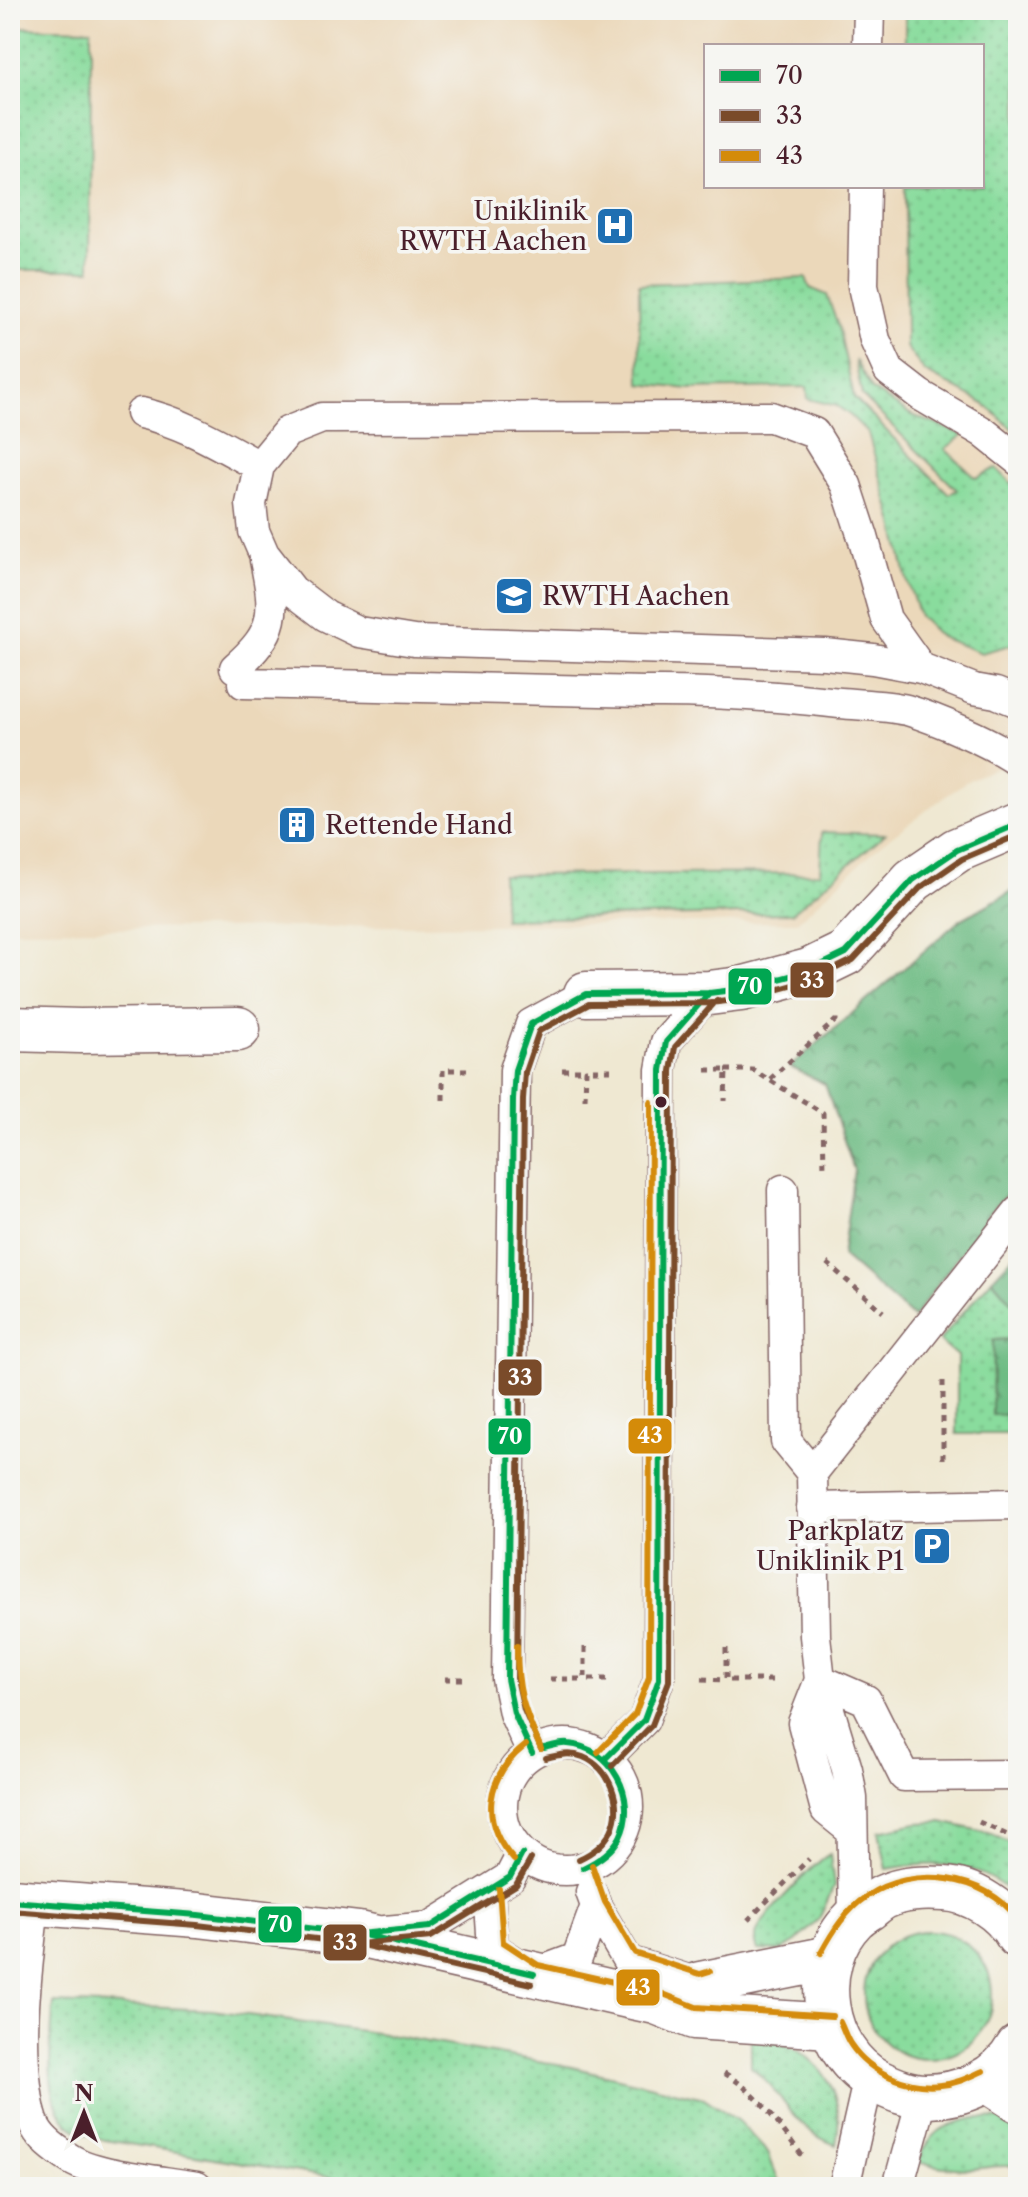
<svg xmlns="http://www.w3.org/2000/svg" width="1028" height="2197" font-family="'Libre Caslon Text',serif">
<defs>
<pattern id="green-dots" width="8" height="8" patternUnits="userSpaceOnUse" patternTransform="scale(2)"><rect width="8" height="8" fill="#89dc9d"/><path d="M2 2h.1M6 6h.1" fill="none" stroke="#78bc87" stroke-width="1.8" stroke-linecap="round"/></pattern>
<pattern id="forest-crowns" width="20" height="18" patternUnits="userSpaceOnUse" patternTransform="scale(2)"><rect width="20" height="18" fill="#6ebc84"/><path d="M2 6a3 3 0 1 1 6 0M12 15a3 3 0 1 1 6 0" fill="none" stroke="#5c986c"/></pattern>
</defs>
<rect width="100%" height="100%" fill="#f6f6f2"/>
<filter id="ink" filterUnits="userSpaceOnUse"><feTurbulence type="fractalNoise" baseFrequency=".0125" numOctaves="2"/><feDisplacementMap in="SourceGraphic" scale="16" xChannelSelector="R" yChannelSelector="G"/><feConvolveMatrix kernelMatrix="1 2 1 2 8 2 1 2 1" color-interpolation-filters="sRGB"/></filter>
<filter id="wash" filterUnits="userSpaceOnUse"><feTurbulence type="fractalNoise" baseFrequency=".006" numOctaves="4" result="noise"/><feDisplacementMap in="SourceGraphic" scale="32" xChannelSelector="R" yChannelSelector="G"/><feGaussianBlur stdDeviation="1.8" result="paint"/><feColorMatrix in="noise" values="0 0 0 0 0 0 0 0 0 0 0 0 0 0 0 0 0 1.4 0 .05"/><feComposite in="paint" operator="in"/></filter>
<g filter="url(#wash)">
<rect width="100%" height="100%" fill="#efe8d2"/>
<path fill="#ebd8ba" d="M10,10h895v36h-199v140h199l1,161 19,25 61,33 32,29v323l-53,25 -84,62 -84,78 -787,8z"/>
<path fill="url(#green-dots)" stroke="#6a7e64" stroke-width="2" d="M905,10h113v424l-32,-29 -61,-33 -19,-25 -1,-161h77v-140h-77z
M10,27l81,2 -1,241h-80z
M806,278l4,10 17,7 12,34 15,69 95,96 8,-4 -95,-94 -7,-36 17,30 38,24 53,21 -18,14 31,29 20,-10 22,22v153l-37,10 -41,-16 -21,-21 -12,-36 -13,-56 -26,-91 -17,-17 -14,-10 -29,-7 -1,-12 -117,2 -50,-5 -1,-100z
M822,832l63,2 -93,79 -288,6 -2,-44 318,-2z
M992,1279l26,31v29l-25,1v75h25v19h-61v-78l-18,-15z
M942,1822l47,11 21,10h8v56c-39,-38 -81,-39 -131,-30l-8,-38 38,-8z
M830,1854l4,32 -15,33 -23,23 -16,9 -22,-1c-3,-6 -3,-12 -1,-18 6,-16 58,-70 73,-78z
M864 1995a64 64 0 1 1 128 0a64 64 0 1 1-128 0Z
M54,2003l158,7 171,24 184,32 137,32 34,23 30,32 13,34h-392l-284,-47c-13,-4 -29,-8 -39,-19 -23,-25 -15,-87 -12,-118z
M751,2037c61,6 97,47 85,108 -43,-15 -52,-52 -85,-78z
M976,2118l25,1 17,7v41c-16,-3 -31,1 -47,2 -18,0 -36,-3 -54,-7 17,-32 23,-36 59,-44z"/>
<path fill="url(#forest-crowns)" stroke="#5c6e58" stroke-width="2" d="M1018,888v296l-23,22 -82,112 -71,-62 12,-86 -29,-86 -35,-17 170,-147z
M1018,1251v59l-26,-31z
M1018,1339v76h-26l1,-75z"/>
</g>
<g filter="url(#ink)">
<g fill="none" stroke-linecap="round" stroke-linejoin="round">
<defs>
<path id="lane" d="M868,46l1,-36
M865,186l-2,100 12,54 14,31 31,24 63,37 35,28
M141,413c42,9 81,33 118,53
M235,668c42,-37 41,-55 30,-108
M921,668l-35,-49 -23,-82 -17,-52 -32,-52 -43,-16 -449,1 -35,14 -28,34 -8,38 3,27 10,23 28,36 34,26 33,16 55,9 411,13 48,5 48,9 53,21 22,4 22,9
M243,683l402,9c65,-1 130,4 195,11 22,2 46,2 67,7 30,9 86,33 111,51
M783,1190l3,251 26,32
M1018,1212l-206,261 3,163 5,44 46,20 38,76 114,-1
M812,1508l206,-4
M820,1680l27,89 5,29 2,121
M820,1680l-17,43 23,87 26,21
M502 1807a63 63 0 1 1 126 0a63 63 0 1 1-126 0Z
M532,1753l-18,-40 -7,-34 8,-609 16,-46 55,-30
M605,1759l39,-39 15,-41 2,-609 5,-28 43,-49
M489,1890l4,58 41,26 43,-16 19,-52
M591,1892l5,14 32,55 72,23
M34,1903c-6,61 -16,123 -8,183 2,15 3,29 10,42 7,13 23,24 36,32 27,16 92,21 125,27
M385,1931l45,-4 80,-50 12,-23
M844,2187l25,-110
M898,2187l25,-91"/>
<path id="street" d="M586,994l123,-1 32,-4 68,-18 37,-18 67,-73 44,-30 61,-26
M10,1029l70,2 158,-2
M10,1901l188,14 161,19 274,63 23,5 38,15 137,9
M1018,1936c-14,-25 -46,-46 -74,-47 -21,-1 -41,-1 -60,8 -6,3 -10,7 -15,11 -5,3 -11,7 -15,11 -46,46 -33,133 24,163 15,7 30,14 47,14 36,0 75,-16 93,-49
M656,2002l44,-18 130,-26
M987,2080l31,20"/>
</defs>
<use href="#lane" stroke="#846565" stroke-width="33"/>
<use href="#street" stroke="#846565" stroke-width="47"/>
<path stroke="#846565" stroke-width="5" stroke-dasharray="6 6" stroke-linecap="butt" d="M562,1070h24
M706,1070h20l-1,31
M726,1070h27l70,43 1,58
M770,1079l66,-59v-3
M585,1099l1,-29h30
M443,1100v-30h29
M827,1263l56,49
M943,1381v82
M585,1647v32h27
M726,1648v32h47
M445,1679h19
M550,1679h35
M702,1679l24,1
M979,1822l39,18
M748,1920l61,-61
M724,2073c35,20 56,54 80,85"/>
<use href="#lane" stroke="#fff" stroke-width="30"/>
<use href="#street" stroke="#fff" stroke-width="44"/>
<defs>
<path id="bus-1" d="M544,1748c8,-2 17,-5 24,-4 43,3 71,54 52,93 -8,15 -22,24 -37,31
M532,1753l-18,-40 -7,-34 6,-580 2,-29 16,-46 55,-30 123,-1 32,-4 68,-18 37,-18 67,-73 44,-30 61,-26
M605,1759l39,-39 15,-41 2,-609 5,-28 43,-49
M10,1901l188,14 161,19 71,-7 80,-50 12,-23
M364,1935l170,39"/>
<path id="bus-2" d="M541,1749l-17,-39 -7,-32 6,-579 2,-27 14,-41 50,-27 121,-1 34,-4 68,-19 41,-20 67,-72 42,-29 56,-24
M546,1758c12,-3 24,-6 37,-1 27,11 41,48 28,74 -7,14 -19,22 -32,28
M612,1766l40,-41 17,-44 2,-610 4,-24 42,-47
M10,1911l187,14 162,19 72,-7 85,-52 15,-26
M362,1945l170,39"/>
<path id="bus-3" d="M517,1646c0,45 6,62 24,103
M598,1752l37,-38 14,-37 2,-575
M514,1860c-35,-38 -29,-83 12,-115
M592,1865l13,37 30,51 65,21 10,-3
M499,1889l4,53 35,23 120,27 38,15 136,9
M821,1953c12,-22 25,-43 46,-57 45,-31 118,-22 151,23
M840,2022c4,8 6,16 11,23 19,28 57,44 90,40 15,-1 28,-8 42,-14"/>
</defs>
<use href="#bus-1" stroke="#f6f6f2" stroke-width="12"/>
<use href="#bus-2" stroke="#f6f6f2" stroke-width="12"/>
<use href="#bus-3" stroke="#f6f6f2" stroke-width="12"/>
<use href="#bus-1" stroke="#00a651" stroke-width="6"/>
<use href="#bus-2" stroke="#7a4b2a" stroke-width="6"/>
<use href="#bus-3" stroke="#d48b09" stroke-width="6"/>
</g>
</g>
<defs>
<symbol id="hospital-square" viewBox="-11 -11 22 22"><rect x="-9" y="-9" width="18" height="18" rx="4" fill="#1f6fb2" stroke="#f6f6f2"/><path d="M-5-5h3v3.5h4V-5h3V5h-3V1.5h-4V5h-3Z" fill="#fff"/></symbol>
<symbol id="university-square" viewBox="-11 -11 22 22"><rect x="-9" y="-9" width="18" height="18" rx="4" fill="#1f6fb2" stroke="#f6f6f2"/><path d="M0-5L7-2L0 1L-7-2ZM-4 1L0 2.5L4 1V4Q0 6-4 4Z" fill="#fff"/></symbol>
<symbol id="building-square" viewBox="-11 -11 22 22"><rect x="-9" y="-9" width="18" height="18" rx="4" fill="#1f6fb2" stroke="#f6f6f2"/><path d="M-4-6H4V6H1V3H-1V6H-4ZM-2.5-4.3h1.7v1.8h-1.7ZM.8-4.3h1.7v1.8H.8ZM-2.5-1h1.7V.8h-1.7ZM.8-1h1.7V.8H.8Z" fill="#fff"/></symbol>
<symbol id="parking-square" viewBox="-11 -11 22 22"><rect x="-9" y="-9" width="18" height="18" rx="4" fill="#1f6fb2" stroke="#f6f6f2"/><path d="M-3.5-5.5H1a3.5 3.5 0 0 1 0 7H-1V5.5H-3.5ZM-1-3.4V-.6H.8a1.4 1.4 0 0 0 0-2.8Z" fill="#fff"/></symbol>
</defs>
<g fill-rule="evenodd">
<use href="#hospital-square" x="593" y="204" width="44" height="44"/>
<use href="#university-square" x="492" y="574" width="44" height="44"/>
<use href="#building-square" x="275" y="803" width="44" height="44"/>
<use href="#parking-square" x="910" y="1524" width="44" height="44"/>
</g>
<circle fill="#4a1f2b" stroke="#f6f6f2" stroke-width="3" cx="661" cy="1102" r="7"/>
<g text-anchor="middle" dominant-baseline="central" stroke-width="7" stroke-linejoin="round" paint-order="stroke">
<g font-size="26" fill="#4a1f2b" stroke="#f6f6f2" text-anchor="end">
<text x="587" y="211">Uniklinik<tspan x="587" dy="30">RWTH Aachen</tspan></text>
<text x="542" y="596" text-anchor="start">RWTH Aachen</text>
<text x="325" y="825" text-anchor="start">Rettende Hand</text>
<text x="904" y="1531">Parkplatz<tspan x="904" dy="30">Uniklinik P1</tspan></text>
</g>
</g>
<g stroke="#f6f6f2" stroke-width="3">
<rect x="789" y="961" width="46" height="38" rx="8" fill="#7a4b2a"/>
<rect x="727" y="967" width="46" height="39" rx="8" fill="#00a651"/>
<rect x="497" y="1358" width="46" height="39" rx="8" fill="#7a4b2a"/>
<rect x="627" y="1417" width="46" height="38" rx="8" fill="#d48b09"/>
<rect x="487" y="1417" width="45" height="39" rx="8" fill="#00a651"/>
<rect x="257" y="1905" width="46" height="39" rx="8" fill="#00a651"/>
<rect x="322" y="1923" width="46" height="39" rx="8" fill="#7a4b2a"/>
<rect x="615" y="1968" width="46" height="39" rx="8" fill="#d48b09"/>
</g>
<g font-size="22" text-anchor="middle" font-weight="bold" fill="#fff">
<text x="812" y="988">33</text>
<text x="750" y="994">70</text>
<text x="520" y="1385">33</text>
<text x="650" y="1443">43</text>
<text x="510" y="1444">70</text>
<text x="280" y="1932">70</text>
<text x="345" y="1950">33</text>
<text x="638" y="1995">43</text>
</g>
<rect width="1028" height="2197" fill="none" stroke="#f6f6f2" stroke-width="40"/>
<rect x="704" y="44" width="280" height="144" fill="#f6f6f2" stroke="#b1a0a2" stroke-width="2"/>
<rect x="720" y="70" width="40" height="12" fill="#00a651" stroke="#b1a0a2" stroke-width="2"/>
<text x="776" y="84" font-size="24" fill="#4a1f2b">70</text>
<rect x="720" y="110" width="40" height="12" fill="#7a4b2a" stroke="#b1a0a2" stroke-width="2"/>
<text x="776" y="124" font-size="24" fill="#4a1f2b">33</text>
<rect x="720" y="150" width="40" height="12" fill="#d48b09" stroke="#b1a0a2" stroke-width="2"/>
<text x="776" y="164" font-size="24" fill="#4a1f2b">43</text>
<g transform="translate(84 2113)" stroke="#f6f6f2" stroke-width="6" paint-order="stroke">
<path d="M0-6L14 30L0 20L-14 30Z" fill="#4a1f2b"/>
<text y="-12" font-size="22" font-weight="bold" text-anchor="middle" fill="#4a1f2b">N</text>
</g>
</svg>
